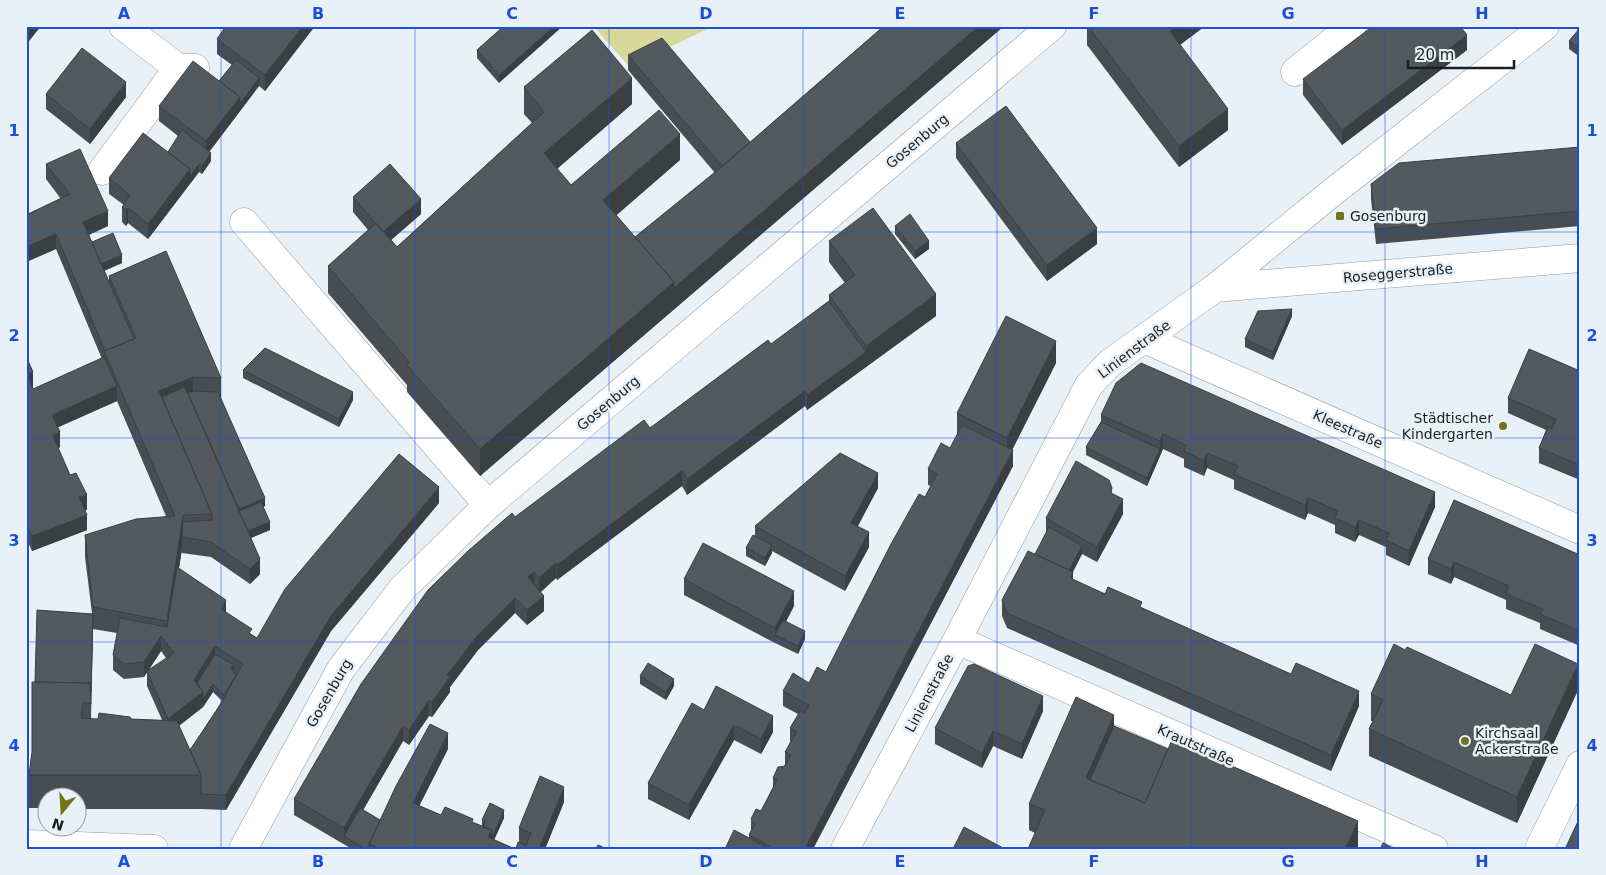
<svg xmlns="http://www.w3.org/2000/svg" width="1606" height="875" font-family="'DejaVu Sans',sans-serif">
<rect width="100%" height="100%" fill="#e8f1f7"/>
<path fill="#d7d899" d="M593,26h121l-85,40z"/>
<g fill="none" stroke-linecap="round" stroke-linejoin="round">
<defs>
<path id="minor" d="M123,26l55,42h17
M1295,72l57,-46
M102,171l76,-103
M244,222l244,283
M1215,288l365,-30
M1144,339l436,191
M957,640l477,209
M26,844l128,5
M243,849l98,-180 61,-80 86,-84 564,-479
M845,849l112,-209 132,-255 21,-22 105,-75 114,-93 216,-169
M1539,849l41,-84"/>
</defs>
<use href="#minor" stroke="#939ba0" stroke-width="29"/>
<use href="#minor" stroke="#fff" stroke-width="28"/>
</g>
<path fill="#474d52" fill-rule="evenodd" d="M315,26l-50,65 -6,-5 -50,66 2,9 -9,13 -3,-2 -51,67 -20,-16 -2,3 -4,-4v-15l2,-2 -15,-11v-16l59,-26 10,-16 -19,-15v-15l60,-25 13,-16 -15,-11v-15z
M504,26l-5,57 -22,-25v-8z
M884,26h120l-524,450 -73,-84v-7l-79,-92v-27l40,-36 -15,-18v-15l68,17 -30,26 6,7 135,-124 -8,-9v-27l108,17 -75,65 14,16 109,-25 -64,55 19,22 80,-64 -87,-103v-15l122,87z
M1087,26h118l-25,19 48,85 -49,37 -92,-122z
M1580,28v29l-11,-8v-8z
M1467,50l-125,95 -39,-50v-16z
M46,94l80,3 -36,47 -44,-35z
M956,143l141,101 -50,37 -91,-123z
M1580,147v79l-204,18 -5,-45v-15z
M46,164l62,62 -19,9 3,7 30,21 -18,8 5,11v-6l112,102v21l44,107 -2,1 7,23 -19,8 9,36 -10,10 -39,-27 -29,-4v-4l-3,19 47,44 26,23 5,3 182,-135 -108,128 -105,179 -25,-1h-123v-11h-30v10h-19v-33l3,-23 3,-70 57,-69 -7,-56v-22l81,-19 -49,-115 -59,26 2,20 -2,1 12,27 17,35h-2l2,20 -55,21 -6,-13v-182l7,33 69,-30 -46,-110 -30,13v-47l35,-16 -15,-20zM93,629l24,4 -4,22v15l11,9 20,-2 3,-5v14l15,34 -71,-1zM161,651l5,7 -18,13zM213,692l9,9 -32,49 -11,-24 24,-19z
M895,226l34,23 -14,10 -20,-25z
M829,241l107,75 -129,94 -2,-4 -118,89 -5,-9 -125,94 -1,-2 -15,14 3,19 -17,14 -12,-12 -37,37 -28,37v5l-18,25 -3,-1 -20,29 -6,-4 -40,69 17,10 68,-71 -29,57 22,9 32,8 9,3v-6l22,-2 -10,22 21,9h-163l-58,-34v-16l221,-282 135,-89 121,-84 58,-43v-6l16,-12 -16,-21z
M1292,316l-19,44 -28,-13v-8z
M1056,363l-44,87 1,16 -200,383h-88l24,-11v-3l2,-5v-11l10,-8 12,-23v-10l12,-13v-13l5,-10v-14l8,-14 -15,-8v-15l26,-8 17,-11 105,-186 -3,-1v-16l22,-21 7,-13v-22z
M243,370l110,30 -14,27 -96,-49z
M1580,371v109l-41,-17v-15l7,-18 -38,-17v-15z
M1101,415l334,92 -26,59 -23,-11v-8l-27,-12 -4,7 -20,-9v-8l-27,-12 -3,7 -71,-31v-9l-27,-12 -3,8 -20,-9v-8l-21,-10 -16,37 -61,-31v-8l15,-25z
M878,488l-20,38 11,21 -24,44 -73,-40v2l-7,13 -19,-10v-8l9,-12v-10z
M1112,493l11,21 -26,48 -15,-8 -9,18v8l32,14 37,14 217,98 -28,65 -324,-143 -5,-12v-16l33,-46 11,-20v-16z
M1580,555v91l-40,-17v-6l-34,-14v-9l-52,-23 -3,7 -23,-10v-15z
M684,579l110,27 -8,15 19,18 -7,15 -23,-11 -91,-48z
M1405,650l106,45 67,-5 -61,133 -148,-67v-27l4,-8h-2v-27z
M640,676l34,10 -8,14 -26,-16z
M704,710l69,22 -12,22 -27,-14 -45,80 -41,-21v-16z
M1043,711l-21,48 -29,-13 -11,22 -47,-24v-16z
M1114,726l244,121 -1,2h-329l7,-16 -6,-3v-26z
M564,802l-19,47h-29l3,-6v-15z"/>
<path fill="#3a3f42" d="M29,26h12l-15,19v-15z
M303,26h12l-50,65v-16z
M554,26h9l-64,57v-8z
M979,26h25l-524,450v-27l194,-167z
M1176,26h29l-35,26v-21z
M1467,35v15l-125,95v-15z
M259,78v8l-53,70v-15l34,-44z
M632,78v26l-88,76v-27z
M126,82v15l-36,47v-15z
M1228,109v21l-49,37v-21z
M680,134v26l-77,67v-27z
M211,153v8l-9,13v-8z
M199,164v8l-51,67v-15l42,-55z
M421,199v15l-38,33v-15z
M128,208v15l-2,3v-16z
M108,211v15l-25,11v-15z
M1097,228v16l-50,37v-16z
M56,234v15l-30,13v-15z
M929,241v8l-14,10v-8z
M122,255v8l-24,10v-8z
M936,294v22l-129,94v-15l59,-43v-6z
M1292,309v7l-19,44v-8z
M1056,341v22l-49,97v-22z
M33,372v16l-6,2v-15z
M193,377v22l-28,12 -6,-20z
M117,386v15l-65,29v-15z
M805,391v15l-118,89v-16z
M353,392v8l-14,27v-8z
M60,432v15l-7,4v-15z
M1163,434v15l-16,37v-8l13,-29v-8z
M1013,450v16l-200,383h-8z
M1207,453v15l-3,8v-15z
M682,471v15l-125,94v-15z
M878,473v15l-27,50v-15z
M439,487v16l-108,128 -105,179v-15l105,-179z
M1435,492v15l-26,59v-15z
M87,495v15l-8,2v-15z
M265,498v8l-24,10 -5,-5z
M1308,498v15l-3,7v-15z
M1123,499v15l-26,48v-15z
M87,515v15l-55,21v-15z
M183,515v22h-1v12l-15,93v-21z
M1359,520v15l-4,7v-15z
M270,522v8l-22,9v-8z
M869,532v15l-24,44v-15z
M772,545v8l-7,13v-8z
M1082,546v8l-13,25v-8z
M260,559v15l-10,10v-15z
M1454,562v15l-3,7v-15z
M556,563v15l-17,15v-15z
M534,572v15l-6,-10z
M1073,572v15l-3,-9z
M794,591v15l-16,31 -3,-2v-7z
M544,596v15l-17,14v-15z
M515,598v15l-37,37 -28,37v5l-18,25v-15l15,-27 31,-40z
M226,600v15l-5,-6z
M93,614v15l-2,75 -1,-1z
M805,631v8l-7,15v-8z
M161,636v15l-17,26v-15z
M215,646v15l-18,30 -3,-11z
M1578,664v26l-61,133v-26z
M234,665v8l-3,-5z
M674,679v7l-8,14v-8z
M213,684v8l-10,15 -35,27v-15z
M1359,691v15l-28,65v-16z
M1043,696v15l-21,48v-15z
M429,700v16l-20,29v-15z
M1114,715v26l-22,51 -6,-14z
M773,716v16l-12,22v-15z
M734,725v15l-45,80v-15z
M403,726v15l-56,97 -3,-2v-8z
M993,731v15l-11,22v-15z
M448,733v16l-35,69v-15z
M564,787v15l-19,47h-6z
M504,810v8l-14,31 -2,-12z
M1358,821v26l-1,2h-12z"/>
<path fill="#535a5f" stroke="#3a3f42" d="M226,26h77l-38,49 -48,-36z
M504,26h50l-55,49 -22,-25z
M884,26h95l-305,262v-6l-39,-45 90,-73z
M1088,26h88l-6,5 58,78 -49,37z
M1373,26h87l7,9 -125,95 -39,-51z
M1580,28v21l-11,-8z
M592,30l40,48 -88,75 27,32 88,-75 21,24 -77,66 71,82 -194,167 -73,-84 2,-3 -81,-96 48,-43 21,24 147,-135 -20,-25z
M662,38l88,104 -28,24 -94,-111z
M82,48l44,34 -36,47 -44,-35z
M236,60l23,18 -19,26v-7l-21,-16z
M193,61l47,36 -34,44 -47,-35z
M1006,106l91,122 -50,37 -91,-122z
M182,130l29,23 -9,13 -3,-2 -9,12v-7l-22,-17z
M143,133l47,36 -42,55 -20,-16 -2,2 -4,-3 8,-12 -21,-17z
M1580,147v64l-204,18 -5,-45 28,-21z
M80,149l28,62 -25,11 51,117 -29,12 -49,-117 -30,13v-32l44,-21 -24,-30z
M390,164l31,35 -38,33 -30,-35z
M873,208l63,86 -70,52 -37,-51 26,-20 -26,-34z
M910,214l19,27 -14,10 -20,-25z
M113,233l9,22 -21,9 -9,-22z
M166,251l55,127 -28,-1 -34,14 53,123 -29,1 -16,106 -74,-14 -8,-72 51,-16 39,-3 -71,-165 32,-13 -27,-62z
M829,301l37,51 -59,43 -2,-4 -118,88 -5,-8 -125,94 -1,-2 -17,15 -5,-6 -6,5 16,19 -17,14 -12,-12 -37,37 -31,40 3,2 -18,25 -3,-2 -20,30 -6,-4 -59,102 -50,-29 67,-115 67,-94 40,-39 44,-38 3,4 129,-97 6,8 118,-88 3,4z
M1292,309l-19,43 -28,-13 13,-28z
M1006,316l50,25 -49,97 -50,-25z
M265,348l88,44 -14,27 -96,-49z
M1529,349l51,22v94l-41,-17 9,-21 4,2 4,-10 -48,-21z
M26,356l7,16 -6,3 6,14 71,-32 13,29 -65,29 8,17 -7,4 17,39 6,-2 11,22 -8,2 8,18 -55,21 -6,-13z
M1141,363l294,129 -26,59 -23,-11 3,-7 -30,-13 -4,7 -20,-9 3,-7 -30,-13 -3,7 -71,-31 4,-8 -31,-13 -3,8 -20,-10 2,-6 -23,-11 -3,7 -59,-26 15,-32z
M185,387l75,172 -10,10 -39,-27 -29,-5 1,-15 29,-2v-6l-50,-117z
M193,391l25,1 47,106 -26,11 -51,-116z
M1101,422l59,27 -13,29 -61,-31z
M962,425l51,25 -208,399h-30l-26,-14 6,-11 -4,-5 5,-10 5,2 16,-31 -4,-2 5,-11 7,-1 6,-11 -6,-3 12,-20 -7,-4 11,-18 4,3 4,-8 -26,-14 10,-18 16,10 8,-16 9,5 65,-128 28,-50 6,3 12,-23 -9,-5 13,-26 9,5z
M840,453l38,20 -27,50 18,9 -24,44 -90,-50z
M399,454l40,33 -108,129 -105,179 -25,-1v-19l-11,-25 27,-40 26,-46 -28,-18 -21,34 9,12 -35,27 -21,-48 27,-18 -13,-17 -17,26 -20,2 -11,-9 7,-37 47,9 10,-60 49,33 -5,9 31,20 -3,4 8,5 28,-49z
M1076,461l33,19 3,8 -1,5 12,6 -26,48 -51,-29z
M1454,500l126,55v76l-40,-17 3,-5 -37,-15 3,-8 -55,-24 -3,7 -23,-10z
M261,502l9,20 -22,9 -9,-20z
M1049,527l33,19 -13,24 -34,-16z
M753,535l19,10 -7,13 -19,-10z
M703,543l91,48 -19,37 -91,-49z
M1028,551l45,21 -3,6 11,5 24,11 3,-7 34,15 -2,5 151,67 5,-11 63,28 -28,64 -324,-142 -5,-13z
M37,610l56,4 -2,78 -1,-9 -55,-1z
M783,620l22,11 -7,15 -23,-11z
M1394,644l11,6 2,-3 104,48 24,-51 43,20 -61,133 -148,-68 14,-29 -12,-6z
M215,654l19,11 -3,3 5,7 -12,20 -11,-11 -10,15v-7l-6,-9z
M648,663l26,16 -8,13 -26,-16z
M974,664l69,32 -21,48 -29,-13 -11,22 -47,-25 33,-62z
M32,682l58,1 1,21 -8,-2 -2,16 17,1 1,-6 31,4 1,2 46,2 24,54h-172l3,-23z
M716,686l57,30 -12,23 -27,-14 -45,80 -41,-22 44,-80 12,7z
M1076,697l38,18 -28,63 59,25 27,-63 186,81 -13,28h-317l17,-39 -16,-6z
M430,724l18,9 -35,70 28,12 4,-8 28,12 -1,3 20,8 -4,7 27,12h-135l-11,-5 27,-58z
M1114,726l54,23 -23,54 -55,-23z
M540,776l24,11 -25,62h-23l2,-7 8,4 5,-13 -12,-5z
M490,803l14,7 -12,28v-8l-9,-3 2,-5 -3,-2z
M360,808l20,12 -11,24v5h-4l-21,-13z
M1580,817v32h-13l-1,-2z
M964,827l41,22h-52z
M734,830l36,19h-45z
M1383,843l12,6h-15z
M598,845l9,4h-11z"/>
<path fill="none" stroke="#1d4ed8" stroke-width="1" stroke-opacity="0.55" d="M221,26v823M415,26v823M609,26v823M803,26v823M997,26v823M1191,26v823M1385,26v823M26,232h1554M26,438h1554M26,642h1554"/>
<g fill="#747318" stroke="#e8f1f7" stroke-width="2">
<rect x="1335" y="211" width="10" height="10" rx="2.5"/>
<circle cx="1503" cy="426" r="5"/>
<circle cx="1465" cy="741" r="5"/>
</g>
<g text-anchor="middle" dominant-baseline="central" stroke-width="5" stroke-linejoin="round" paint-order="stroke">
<g font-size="14" fill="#1c1f21" stroke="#e8f1f7">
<text transform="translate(917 141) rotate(-40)">Gosenburg</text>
<text transform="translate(1398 273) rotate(-5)">Roseggerstraße</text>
<text transform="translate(1134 349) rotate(-37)">Linienstraße</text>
<text transform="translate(608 403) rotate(-40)">Gosenburg</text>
<text transform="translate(1348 429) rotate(24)">Kleestraße</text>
<text transform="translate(329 693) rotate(-60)">Gosenburg</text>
<text transform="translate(929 693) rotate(-62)">Linienstraße</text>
<text transform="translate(1196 745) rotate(24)">Krautstraße</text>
</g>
<g font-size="14" fill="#1c1f21" stroke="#e8f1f7" text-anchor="start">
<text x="1350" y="216">Gosenburg</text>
<text x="1493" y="418" text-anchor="end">Städtischer<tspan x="1493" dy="16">Kindergarten</tspan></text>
<text x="1475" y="733">Kirchsaal<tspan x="1475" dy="16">Ackerstraße</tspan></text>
</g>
</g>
<rect width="1606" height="875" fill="none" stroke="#e8f1f7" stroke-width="55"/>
<g transform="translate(62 812) rotate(198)"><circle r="24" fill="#e8f1f7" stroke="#969da1"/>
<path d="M0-4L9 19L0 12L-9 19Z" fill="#747318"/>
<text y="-8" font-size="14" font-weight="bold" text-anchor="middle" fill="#1c1f21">N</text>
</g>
<path d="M1408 60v8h106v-8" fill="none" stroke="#1c1f21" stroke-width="2.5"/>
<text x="1416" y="60" font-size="15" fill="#1c1f21" stroke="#e8f1f7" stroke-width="4" paint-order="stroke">20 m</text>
<rect x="28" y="28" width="1550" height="820" fill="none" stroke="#1d4ed8" stroke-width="2"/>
<g font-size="16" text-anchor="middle" font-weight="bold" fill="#1d4ed8">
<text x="124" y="19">A</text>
<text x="318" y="19">B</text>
<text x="512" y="19">C</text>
<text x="706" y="19">D</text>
<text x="900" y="19">E</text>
<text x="1094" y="19">F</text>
<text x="1288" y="19">G</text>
<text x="1482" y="19">H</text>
<text x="14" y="136">1</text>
<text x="1592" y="136">1</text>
<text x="14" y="341">2</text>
<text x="1592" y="341">2</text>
<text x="14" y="546">3</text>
<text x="1592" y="546">3</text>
<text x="14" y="751">4</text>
<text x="1592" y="751">4</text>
<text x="124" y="867">A</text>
<text x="318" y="867">B</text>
<text x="512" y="867">C</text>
<text x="706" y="867">D</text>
<text x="900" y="867">E</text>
<text x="1094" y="867">F</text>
<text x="1288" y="867">G</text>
<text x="1482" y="867">H</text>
</g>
</svg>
